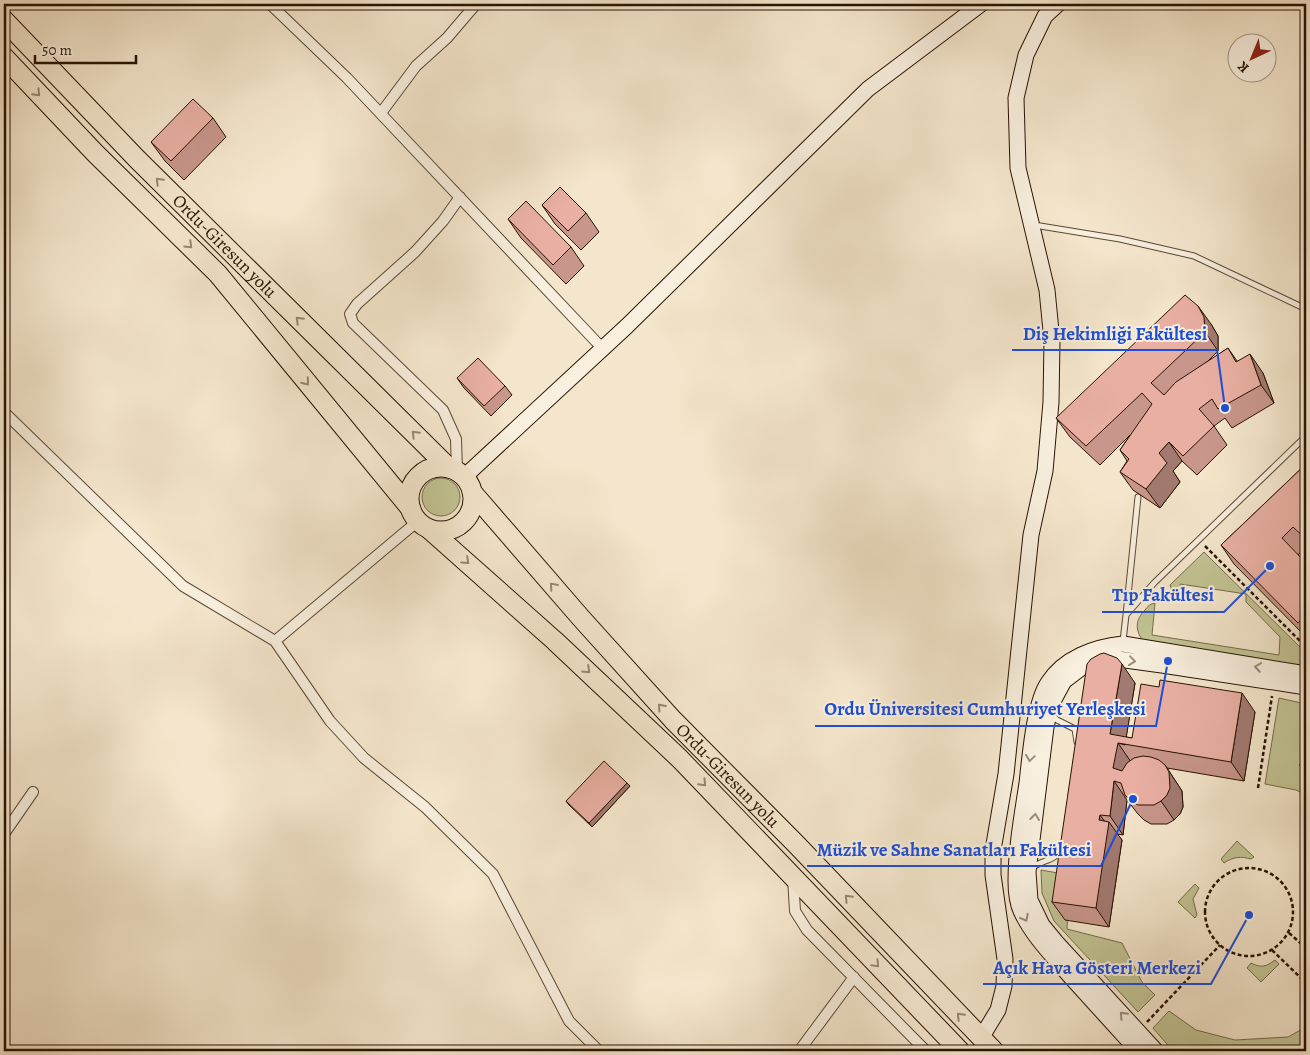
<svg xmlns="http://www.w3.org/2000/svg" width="1310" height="1055" font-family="Alegreya,serif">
<rect width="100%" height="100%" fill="#f4e6cc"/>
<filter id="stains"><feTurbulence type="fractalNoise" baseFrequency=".004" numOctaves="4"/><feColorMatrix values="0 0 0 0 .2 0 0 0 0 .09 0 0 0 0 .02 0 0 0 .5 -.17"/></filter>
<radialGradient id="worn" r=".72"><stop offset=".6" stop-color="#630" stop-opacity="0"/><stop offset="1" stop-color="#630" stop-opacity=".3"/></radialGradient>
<path fill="#c2c393" stroke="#756b4b" d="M422 497a19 19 0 1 1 38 0a19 19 0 1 1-38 0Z
M1204,552l102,101v14l-163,-26c-8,-11 -8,-21 2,-31 3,-4 5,-6 10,-7l-3,32 127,20 1,-18 -34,-35v-8l-66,-10 1,8 -9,-1 -2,-6z
M1279,698l27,6v54l-7,7 7,7v23l-10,-5 -31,-6z
M1237,841l17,16 -3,2c-10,-3 -18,-2 -27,4l-3,-4z
M1041,870l28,5 -2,54 55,14 20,39 13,13 -17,17 -84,-91 -12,-28z
M1195,884l4,4 -6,11 4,16 -2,3 -17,-16z
M1275,960l4,4 -18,18 -14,-14 4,-5c10,5 15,4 24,-3z
M1169,1011l27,19 39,10 53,-3 18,-10v24h-133l-20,-23z"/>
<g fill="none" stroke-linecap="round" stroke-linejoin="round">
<defs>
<path id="lane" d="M1034,225l86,14 74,17 112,53
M1126,615l12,-118
M1123,641l3,-26 28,-32 152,-147
M1051,714l6,6 18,9 2,13
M1032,868c9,-8 24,-7 29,-19"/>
<path id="street" d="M270,4l77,74 256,271
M381,113l35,-47 31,-28 29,-34
M4,412l179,174 92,55 55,80 34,37 61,49 68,67 76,147 30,30
M457,472l-1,-33 -13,-29 -90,-87 -3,-9 7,-10 58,-52 28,-31 17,-24
M275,641l143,-120
M4,834l29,-42
M793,878l2,33 12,19 119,121
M799,1051l55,-74"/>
<path id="secondary" d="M464,477l163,-151 241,-237 113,-85
M981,1038l17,-28 6,-24 1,-27 -12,-84v-25l13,-76 25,-239 14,-64 6,-69 1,-61 -5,-51 -29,-122 -2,-70 10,-43 19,-39 13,-12
M1138,1051c-23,-25 -46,-51 -69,-76 -17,-20 -37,-40 -48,-64 -4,-9 -5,-20 -5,-30 0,-32 6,-65 11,-98 3,-26 7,-79 21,-100 16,-25 46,-36 75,-39l183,30
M1156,1051l-100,-109 -14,-17 -12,-25 -2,-28 18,-145 5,-22 13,-24 21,-16 13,-5 20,-1 44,6 144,22"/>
<g id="highway">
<path id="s1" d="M4,20l133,139 312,309"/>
<path d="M4,57l91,96 123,121 193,235"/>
<circle cx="441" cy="499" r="32"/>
<path id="s2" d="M472,492l109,126 92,102 122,123 199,208"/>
<path d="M429,529l126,112 125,118 280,292"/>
</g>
</defs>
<use href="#lane" stroke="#5b4835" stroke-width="7"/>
<use href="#street" stroke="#5b4835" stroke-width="12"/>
<use href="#secondary" stroke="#281303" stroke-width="17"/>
<use href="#highway" stroke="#281303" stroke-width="21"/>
<path stroke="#281303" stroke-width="2.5" stroke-dasharray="4 2.5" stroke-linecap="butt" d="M1205,546l101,101
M1258,788l14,-92
M1205 912a44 44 0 1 1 88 0a44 44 0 1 1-88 0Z
M1289,933l17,15
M1272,950l34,33
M1147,1022l73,-77"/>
<use href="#lane" stroke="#f8efde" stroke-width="5"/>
<use href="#street" stroke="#f8efde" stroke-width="10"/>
<use href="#secondary" stroke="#f8efde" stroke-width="15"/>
<use href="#highway" stroke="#f4e6cc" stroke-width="19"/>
</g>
<path fill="#c8968b" stroke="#281303" d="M213,118l13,19 -42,43 -19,-19 -14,-19z
M542,205l44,8 13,19 -18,18 -26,-26z
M508,219l63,28 13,19 -18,18 -45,-46z
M1211,324l7,12v15l-12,12 22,-15 9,13 26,12 11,30 -42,25 -7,-10 -11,8 13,19 -30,30 -15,-14 -9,10 7,11 -20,26 -27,-18 -13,-18 7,-11 -7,-11 10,-15 -30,30 -30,-28 -14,-19z
M457,378l48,8 7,9 -21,21 -27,-28z
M1306,464v82l-8,9 8,8v74l-72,-73 -13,-19z
M1135,683l-9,54 6,1 123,-26 -11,69 -77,-13 15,23 1,16 -3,7 -6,6 -7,4h-16l-7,-4 -6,-6 -11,-14 -4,35 -6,-1 5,6 -13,87 -44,-7 -13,-18z
M627,783l3,3 -38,41 -24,-23 -2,-3z"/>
<path fill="#a27a71" stroke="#281303" d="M1198,306l13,18 7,12v15l-13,-19z
M1250,354l13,19 11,30 -13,-18z
M1169,442l13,19 -9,10 7,11 -20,26 -14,-19 13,-36z
M1122,664l13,19 -10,62 -7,-2 13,19 -5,24 -13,-18 -3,-34z
M1242,693l13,19 -11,69 -13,-19z
M1165,765l17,26 1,16 -3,7 -6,6 -13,-19z
M1114,781l13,19 -4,35 -13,-19z
M627,783l3,3 -38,41 -3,-4z
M1100,815l8,11 1,-4 13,18 -13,87 -13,-19 3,-88z"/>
<path fill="#e8afa2" stroke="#281303" d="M193,99l20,19 -42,43 -20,-19z
M560,187l26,26 -18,18 -26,-26z
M526,201l45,46 -18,18 -45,-46z
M1185,295l13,11 6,11 1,15 -54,51 13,12 12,-13 52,-34 8,14 14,-8 11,31 -43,24 -6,-10 -13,10 15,17 -31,30 -14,-14 -10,11 8,10 -21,26 -26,-17 9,-13 -9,-9 32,-46 -10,-11 -56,53 -30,-28z
M478,358l27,28 -21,20 -27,-28z
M1306,464v75l-13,-12 -11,11 24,25v51l-8,9 -77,-78z
M1104,653l13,5 5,6 -12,70 22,4 9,-54 18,3 1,-7 82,13 -11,69 -113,-19 -5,25 9,3 5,-8 7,-5 9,-2 8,1 8,3 6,5 4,7 1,16 -3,7 -6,6 -7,4h-16l-7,-4 -6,-6 -4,-12 -7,-2 -4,35 -10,-1 -1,5 10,2 -13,86 -44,-6 35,-238 4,-5 9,-5z
M604,761l23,22 -38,40 -23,-22z"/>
<defs><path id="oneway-chevron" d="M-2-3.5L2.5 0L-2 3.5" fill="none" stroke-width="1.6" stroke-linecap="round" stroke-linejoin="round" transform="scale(1.25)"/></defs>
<g stroke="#988772">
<use href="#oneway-chevron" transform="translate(37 93) rotate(46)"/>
<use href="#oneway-chevron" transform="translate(159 181) rotate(-135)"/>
<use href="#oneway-chevron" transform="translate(189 245) rotate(44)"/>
<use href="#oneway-chevron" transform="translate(299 320) rotate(-135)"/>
<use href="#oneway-chevron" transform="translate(306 382) rotate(51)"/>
<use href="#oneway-chevron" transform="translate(415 434) rotate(-135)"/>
<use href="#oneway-chevron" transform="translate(466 561) rotate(42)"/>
<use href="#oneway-chevron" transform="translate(553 586) rotate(-131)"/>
<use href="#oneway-chevron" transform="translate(587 670) rotate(43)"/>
<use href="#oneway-chevron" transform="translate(661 707) rotate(-132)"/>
<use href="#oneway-chevron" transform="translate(703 783) rotate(46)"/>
<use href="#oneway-chevron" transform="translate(848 898) rotate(-134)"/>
<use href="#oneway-chevron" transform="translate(876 964) rotate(46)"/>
<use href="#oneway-chevron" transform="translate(960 1016) rotate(-134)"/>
</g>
<g stroke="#9a8c7b">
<use href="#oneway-chevron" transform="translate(1132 661) rotate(7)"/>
<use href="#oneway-chevron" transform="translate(1258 667) rotate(-171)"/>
<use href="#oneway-chevron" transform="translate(1030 758) rotate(98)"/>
<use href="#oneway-chevron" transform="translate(1035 817) rotate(-83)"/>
<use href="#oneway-chevron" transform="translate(1025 918) rotate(62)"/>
<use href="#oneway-chevron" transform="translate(1123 1015) rotate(-133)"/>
</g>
<g text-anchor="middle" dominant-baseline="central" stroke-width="4" stroke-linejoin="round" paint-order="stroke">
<g font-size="18" fill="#281303" stroke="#f8efde">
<text stroke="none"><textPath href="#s1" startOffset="316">Ordu-Giresun yolu</textPath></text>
<text stroke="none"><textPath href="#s2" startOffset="382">Ordu-Giresun yolu</textPath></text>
</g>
</g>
<path fill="none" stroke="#1d4ed8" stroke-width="2" d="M1225 408L1217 350H1012M1270 566L1224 612H1102M1168 661L1156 726H815M1133 799L1101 866H807M1249 915L1211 984H983"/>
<g fill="#1d4ed8" stroke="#f8efde" stroke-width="2">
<circle cx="1225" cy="408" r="5"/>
<circle cx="1270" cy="566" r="5"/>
<circle cx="1168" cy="661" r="5"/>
<circle cx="1133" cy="799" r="5"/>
<circle cx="1249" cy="915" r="5"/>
</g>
<g font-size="19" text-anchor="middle" font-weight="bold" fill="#1d4ed8" stroke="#f8efde" stroke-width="4" stroke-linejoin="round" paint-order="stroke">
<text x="1115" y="340">Diş Hekimliği Fakültesi</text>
<text x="1163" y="601">Tıp Fakültesi</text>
<text x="985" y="715">Ordu Üniversitesi Cumhuriyet Yerleşkesi</text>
<text x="954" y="856">Müzik ve Sahne Sanatları Fakültesi</text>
<text x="1097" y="974">Açık Hava Gösteri Merkezi</text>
</g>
<rect width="1310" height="1055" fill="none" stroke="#f4e6cc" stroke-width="20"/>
<rect x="5" y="5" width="1300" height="1045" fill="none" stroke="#281303" stroke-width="2.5"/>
<rect x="10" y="10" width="1290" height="1035" fill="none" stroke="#281303"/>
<g transform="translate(1252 58) rotate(224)"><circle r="24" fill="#f8efde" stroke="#a59786"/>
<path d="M0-4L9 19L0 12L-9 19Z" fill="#8f2418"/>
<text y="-8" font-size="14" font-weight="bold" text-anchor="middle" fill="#281303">K</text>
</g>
<path d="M35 55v8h101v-8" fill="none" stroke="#281303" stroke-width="2.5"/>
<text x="42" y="55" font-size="15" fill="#281303" stroke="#f8efde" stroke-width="4" paint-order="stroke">50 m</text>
<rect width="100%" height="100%" filter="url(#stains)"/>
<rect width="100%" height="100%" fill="url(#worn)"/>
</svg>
